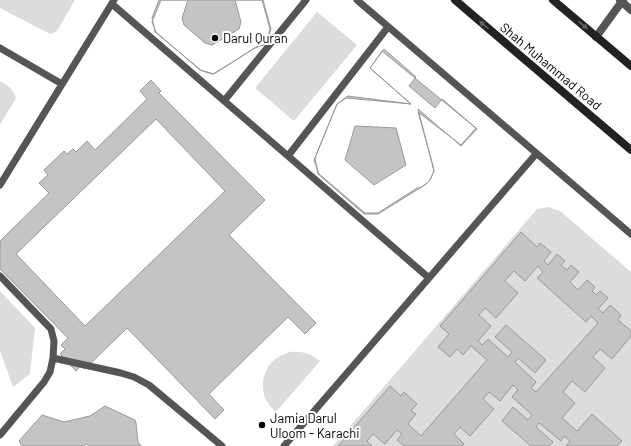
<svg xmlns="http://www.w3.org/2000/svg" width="631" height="446" font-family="Barlow,sans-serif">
<rect width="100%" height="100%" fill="#fff"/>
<path fill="#dcdcdc" d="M0,0h75l-18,31 -6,3 -5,-2 -46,-24z
M317,12l40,33 -63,76 -39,-33z
M0,81c8,4 13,8 16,17l-16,27z
M548,207l12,4 71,61v173l-1,1h-297l204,-237z
M0,291l35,37 -5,46 -17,13 -13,-36z
M290,352c13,-1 19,1 30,9l-44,51c-2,-2 -5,-5 -7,-7 -9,-12 -8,-30 2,-42 5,-6 12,-8 19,-11z"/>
<path fill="#c4c4c4" stroke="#999" fill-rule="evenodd" d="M159,0h104l8,29 -5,15 -11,4 -42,26 -11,-3 -47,-39 -3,-14z
M161,0h27l-6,18 2,7 21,18 7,2 27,-16 2,-7 -6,-22h27l8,29 -4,15 -10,3 -42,27 -14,-4 -44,-38 -4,-10z
M384,49l32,28 -7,9 26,22 7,-9 34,29 -15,17 -43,-33 14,50 2,9 -4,9 -5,5 -47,29h-14l-46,-40 -3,-16 22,-54 11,-8 63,8 -41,-36z
M382,51l95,78 -16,17 -43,-37 16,62 -4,9 -8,7 -5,1 -39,25h-13l-46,-39 -5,-14 23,-56 9,-6 65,6 -41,-36zM355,126l41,2 10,37 -32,20 -29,-25z
M151,80l10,11 -2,2 106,107 -36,35 87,88 -11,11 -17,-17 -79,77 15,16 -9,9 -88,-91 -42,41 -4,-3 -5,5 -16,-17 5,-5 -4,-4 7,-7 -68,-69v-28l49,-48 -10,-10 9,-8 -4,-5 20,-19 3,3 6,-5 3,3 11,-11 8,9 52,-51 -7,-8zM156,119l69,72 -140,135 -69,-72z
M521,232l16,15 3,-4 11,9 -7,9 4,4 9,-11 8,7 -4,4 6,5 4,-5 8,7 -9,10 8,8 9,-10 8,7 -3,4 4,4 4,-4 8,7 -10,11 5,4 7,-8 11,10 -3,5 13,11v5l-19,23 -12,-10 -7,8 12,11 -20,24 -13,-11 -9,11 12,11 -13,15 15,13 15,-17 30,27 -5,5h-51l4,-5 -6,-5 -3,5 -22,-18 -3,4 17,15 -4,4h-18l-29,-25 11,-14 15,13 4,-5 -20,-18 6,-7 -5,-5 -13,16 -11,-9 -6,7 11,10 -24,27 -10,-9 -6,7 10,10 -2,2h-58l-7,-6 5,-6 -5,-4 -12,14 -12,-10 -6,7 5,5h-34l52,-60 11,10 3,-4 13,12 -6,7 5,3 -8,10 13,12 66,-76 -16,-14 -8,9 -6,-6 -7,8 -12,-10 11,-13 -9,-8zM538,266l5,6 -6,6 49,44 5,-6 7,7 -62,69 -5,-4 5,-6 -21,-20 3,-4 17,15 11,-13 -40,-35 -11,12 17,15 -4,5 -20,-18 -6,6 -4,-4 13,-15 -12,-11 6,-7 11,10 22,-25 -13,-12 9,-10 11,10z
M105,406l30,14 1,3 2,19 3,4h-52l-3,-2 -2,2h-62l-3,-5 23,-26 22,7 26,-6z"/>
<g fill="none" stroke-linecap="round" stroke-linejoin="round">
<path stroke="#555" stroke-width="7" d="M357,0l274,234
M112,4l317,274
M0,48l62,36
M224,101l82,-101
M288,156l100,-129
M0,185l114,-185
M0,276l51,53 3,12 -1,17 -3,14 -6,10 -44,53
M53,358l68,15 13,4 15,8 73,61
M284,446l252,-292"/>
<path stroke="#555" stroke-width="8" d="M620,0l11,10
M596,37l27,-37"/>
<path stroke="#222" stroke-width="8" d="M455,0l176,150
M553,0l78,66"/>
</g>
<defs><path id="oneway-solid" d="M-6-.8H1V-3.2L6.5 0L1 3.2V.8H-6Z"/></defs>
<g fill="#646464">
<use href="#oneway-solid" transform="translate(484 25) rotate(-140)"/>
<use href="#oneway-solid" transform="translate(583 25) rotate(40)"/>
</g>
<g fill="#000" stroke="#fff" stroke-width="1.5">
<circle cx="215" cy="38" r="4"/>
<circle cx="262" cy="425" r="4"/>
</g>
<g text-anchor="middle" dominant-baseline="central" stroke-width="4" stroke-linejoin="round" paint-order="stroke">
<g font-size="13" fill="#000" stroke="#fff" text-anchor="start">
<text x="223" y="38">Darul Quran</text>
<text x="270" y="418">Jamia Darul<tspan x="270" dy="15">Uloom - Karachi</tspan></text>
</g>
<g font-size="13" fill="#000" stroke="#fff">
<text transform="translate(551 66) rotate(40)">Shah Muhammad Road</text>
</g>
</g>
</svg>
